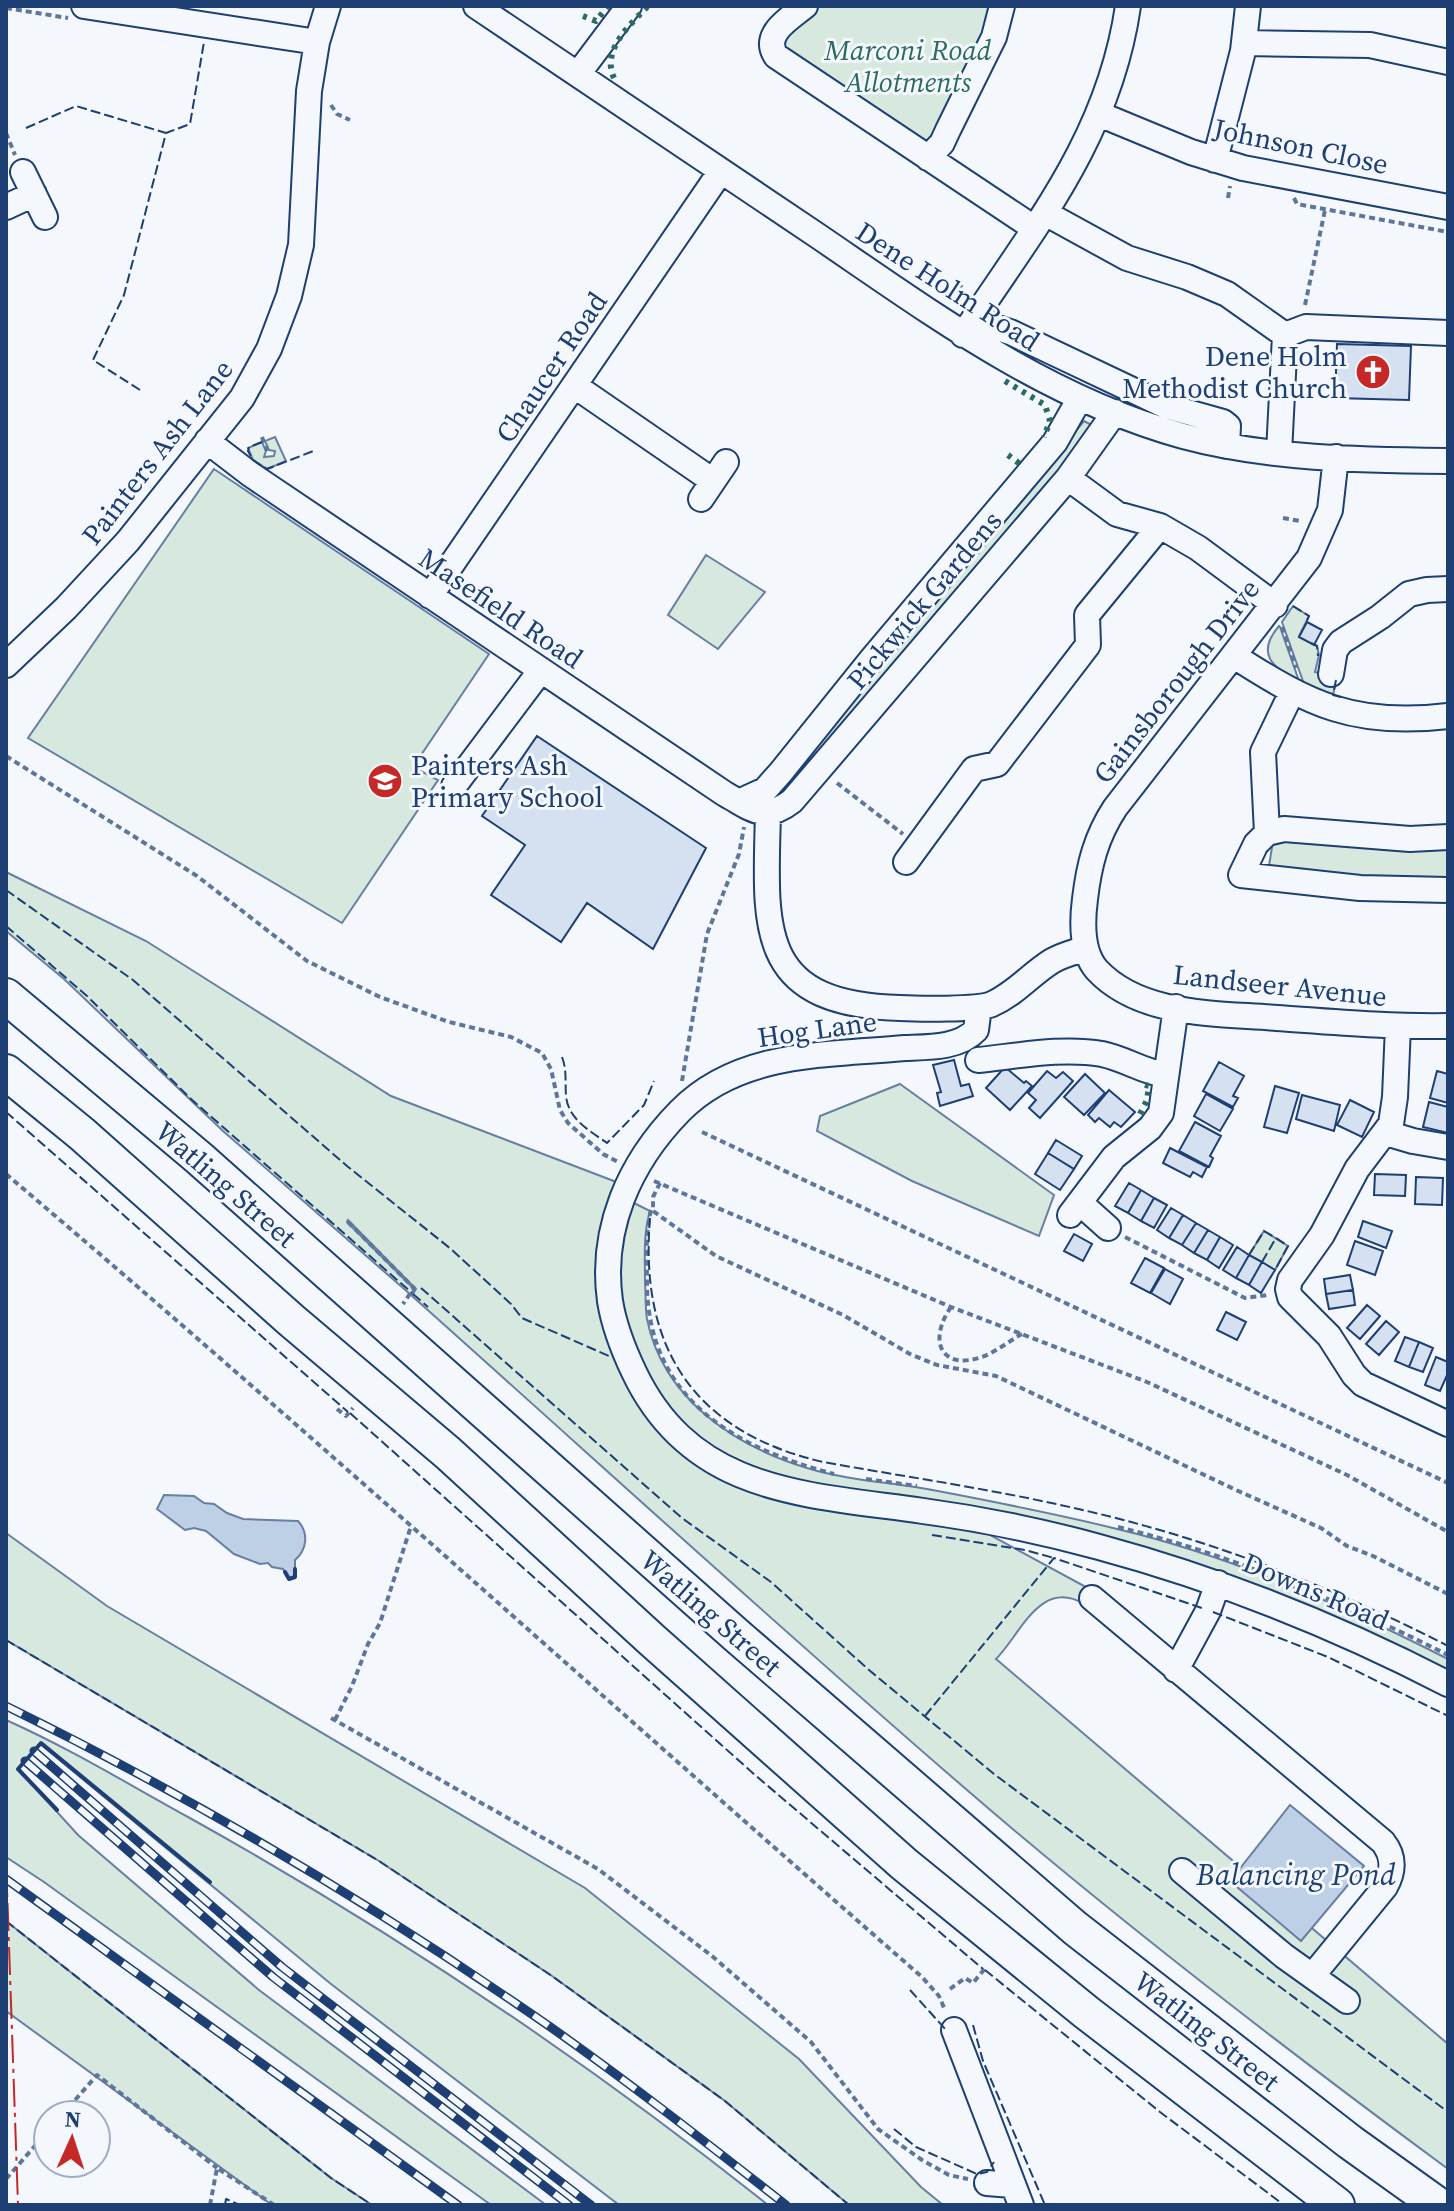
<svg xmlns="http://www.w3.org/2000/svg" width="1454" height="2211" font-family="'Source Serif 4',serif">
<rect width="100%" height="100%" fill="#f4f7fb"/>
<path fill="#d7e8df" stroke="#687fa3" stroke-width="2" d="M811,6h184v14l-66,124 -145,-88 -1,-18z
M1084,421l17,9 -316,374 -12,-12z
M275,437l11,24 -19,8 -14,-9 -5,-12 14,-6 4,9 -2,6 10,-1 1,-5 -6,-1 -4,-9z
M214,469l275,185 -76,113 25,13 -96,143 -314,-185z
M706,555l59,37 -47,57 -50,-34z
M1293,606l16,10 -10,20 18,10 2,9 -4,17 22,5 -4,18 -29,-11 -22,-62z
M1279,626l1,1 19,54c-26,-13 -44,-27 -20,-55z
M1273,841l175,1v45l-180,-15z
M6,872l140,69 245,155 228,87 -14,123 85,149 276,67 131,71 -13,11c-44,-26 -63,30 -88,55l452,385v125c-164,-121 -327,-246 -481,-379 -188,-162 -370,-329 -555,-494l4,-7 -68,-69 -1,2 67,67 -3,6 -188,-164 -159,-152 -58,-48z
M900,1084l154,111 -15,41 -127,-55 -95,-50 3,-15z
M630,1201l20,10c-7,24 -5,47 -5,72 1,12 0,24 2,36 16,80 88,127 160,149 39,12 80,14 120,21 63,12 127,24 190,40 114,27 222,75 327,128l4,2v16l-149,-70 -458,-111 -124,-36 -64,-60 -39,-109z
M1264,1231l24,15 -13,24 -26,-15z
M6,1533l101,73 478,282 214,171 122,128 22,18h-94l-124,-104 -173,-125 -173,-115 -373,-221z
M6,1720c63,28 122,64 182,97 203,113 398,243 580,388h-149l-288,-221 -291,-240 -22,25 60,66 181,155 287,215h-55l-447,-323 -38,-25z
M6,1921l325,257 41,27h-100l-266,-194z"/>
<path fill="#bed0e5" stroke="#687fa3" stroke-width="2" d="M164,1495l30,1 10,7 10,1 13,9 16,6 55,2c11,12 9,29 -3,39v17l-6,2 -6,-10 -11,-2 -4,-4 -8,1 -26,-10 -28,-23 -12,-3 -9,2 -28,-21z
M1290,1805l74,61 -63,75 -71,-60z"/>
<path fill="#d5e0f0" stroke="#1d3f73" stroke-width="2" d="M1337,344l74,2 -2,54 -74,-2z
M1307,622l15,8 -8,15 -15,-8z
M537,736l169,112 -53,101 -66,-46 -26,39 -70,-47 34,-50 -43,-29z
M954,1060l7,26 8,-2 4,12 -33,10 -3,-13 4,-1 -8,-27z
M1219,1062l25,14 -11,20 5,2 -5,9 -30,-16z
M1005,1067l19,16 2,-2 6,5 -22,24 -24,-22z
M1047,1071l9,7 7,-6 10,9 -33,37 -11,-10 7,-8 -8,-7z
M1437,1071l11,3v29l-18,-5z
M1085,1074l20,19 -21,22 -20,-18z
M1275,1086l24,7 -12,40 -23,-6z
M1109,1090l26,22 -14,15 -7,-5 -4,5 -11,-9 -4,4 -7,-7z
M1206,1094l27,15 -13,22 -26,-15z
M1302,1095l38,10 -6,26 -38,-12z
M1350,1100l24,12 -12,25 -25,-12z
M1429,1102l19,5v26l-25,-6z
M1195,1122l26,14 -11,20 3,2 -4,9 -30,-16z
M1056,1140l26,16 -8,13 -26,-16z
M1170,1148l37,19 -5,10 -9,-5 -3,5 -27,-14z
M1048,1153l26,16 -14,21 -25,-16z
M1375,1174l31,1 -1,21 -31,-1z
M1416,1177l27,1 -1,27 -27,-1z
M1129,1183l12,7 -13,23 -13,-7z
M1141,1190l13,8 -13,23 -13,-8z
M1154,1198l13,7 -13,23 -13,-7z
M1171,1208l12,7 -14,23 -12,-8z
M1183,1215l13,8 -14,22 -13,-7z
M1363,1221l29,10 -6,17 -28,-11z
M1196,1223l12,7 -14,23 -12,-8z
M1208,1230l12,7 -13,23 -13,-7z
M1074,1234l18,10 -9,17 -19,-10z
M1220,1237l13,8 -14,23 -12,-8z
M1355,1241l28,10 -8,24 -28,-10z
M1237,1247l12,8 -13,23 -13,-8z
M1249,1255l13,7 -13,23 -13,-7z
M1145,1258l19,10 -14,25 -19,-10z
M1262,1262l13,8 -14,23 -12,-8z
M1165,1269l18,10 -13,25 -19,-11z
M1350,1275l3,15 -27,4 -2,-15z
M1353,1290l2,15 -26,4 -3,-15z
M1367,1305l13,11 -20,23 -13,-11z
M1226,1312l20,10 -9,18 -20,-10z
M1386,1321l13,11 -20,23 -13,-11z
M1405,1337l14,5 -10,25 -14,-6z
M1419,1342l14,6 -10,24 -14,-5z
M1436,1357l12,5v11l-8,18 -15,-6z"/>
<g fill="none" stroke-linecap="round" stroke-linejoin="round">
<defs>
<path id="minor" d="M84,6l233,36
M476,6c114,77 228,154 342,230 116,79 228,162 365,200 85,23 177,24 265,25
M805,6c-16,13 -43,28 -29,50l258,172
M1244,43l126,2 78,17
M578,74l51,-68
M1099,114l92,38 52,16 205,39
M928,158l14,-15 6,-13 46,-93 8,-31
M1215,160l28,-109 5,-45
M23,172l22,45
M6,207l28,-13
M1045,213l82,45 60,19 40,17 58,41
M973,320l37,12 156,74 57,16 5,4 -1,20
M963,335c71,-108 146,-197 165,-329
M575,386l138,95
M207,441l43,33 475,320c26,14 39,29 67,7l276,-323 47,-66
M1279,453l6,-118 21,-8 142,6
M1336,457l-6,53 -21,48 -194,250c-19,29 -26,57 -30,91 -3,23 -4,53 12,71 44,47 122,43 180,48 57,4 114,9 171,8
M1068,478l49,36 43,12 38,22 77,57
M701,499l25,-37
M430,596l291,-425
M1234,656c76,49 121,71 214,60
M6,665l60,-57 62,-67 114,-143 27,-49 20,-53 12,-51 8,-154 8,-49 11,-36
M1331,674l4,-24 6,-8 39,-25 29,-23 18,-4 21,-1
M1292,692l-29,60 4,81 17,-4 126,10 38,-2
M454,786l87,-116
M741,801l24,-11 16,-18 90,-112 184,-218 25,-44
M768,813c-3,116 -12,191 132,195 17,1 79,2 92,-4 23,-10 39,-30 60,-43 10,-6 23,-9 34,-13
M1267,833l-11,11 -15,31 119,13 88,2
M906,862l68,-93 23,-5 91,-119 -1,-30 73,-89
M979,1007l-3,23c-17,18 -47,17 -71,18 -78,7 -166,3 -225,63 -51,52 -80,118 -70,190 4,25 13,48 24,71 58,122 172,122 289,139 59,8 118,20 176,36 122,33 237,79 349,137
M1398,1026l-3,71 -4,27 -34,45 -35,66 -32,45 -2,9 2,8 39,39 25,39 9,9 85,40
M978,1060c40,-4 84,-13 124,-6 24,5 41,18 64,21
M1386,1133l27,8 35,6
M1080,1203l28,25
M1070,1215l44,-58 36,-29 11,-15 15,-106
M1092,1598l291,244c11,14 11,29 2,45l-72,88
M1176,1670l32,-59 10,-28
M1182,1871l102,85 63,45
M954,2030l67,175
M987,2183l25,2"/>
<path id="highway" d="M6,996l193,162 537,477 339,293 275,214 88,63
M6,1072l76,62 209,186 157,133 204,187 252,224 182,148 251,193"/>
</defs>
<use href="#minor" stroke="#1d3f73" stroke-width="28"/>
<use href="#highway" stroke="#1d3f73" stroke-width="38"/>
<path stroke="#5e769c" stroke-width="4" stroke-dasharray="6 4" stroke-linecap="butt" d="M6,8l62,10
M331,105l6,9 13,6
M6,133l9,22
M1228,198l2,-12
M1294,198l3,6 151,28
M959,282l5,12
M1305,305l20,-95
M262,437l5,14
M1283,518l17,3
M1282,627l14,41
M6,756l191,120 110,85 73,36 69,25 62,15 31,16 9,16 9,41 8,13 35,31 15,8
M837,783l66,51
M682,1081l25,-147 32,-80 5,-27
M702,1132l746,351
M6,1174c310,263 610,536 916,803l17,19 6,14
M654,1181l297,126 196,75 200,93 101,57
M660,1183l-7,14v14l63,45 127,59 67,39 27,11 59,11 240,114 85,38 26,18 26,10 75,38
M651,1210c-6,26 -4,48 -4,74 1,115 88,164 187,190
M348,1222l66,66 -11,16
M1125,1237l120,61 24,-3
M951,1307c-23,33 -11,64 31,50 14,-5 27,-16 40,-23
M337,1409l9,7 7,-8
M866,1479l51,7
M1118,1527c115,28 224,75 330,128
M331,1718l267,151 114,87 99,86 67,87 44,31 27,15 19,4
M335,1720l17,-34 16,-42 12,-21 31,-97
M950,1989l15,-11 8,5 14,-17
M62,2115l35,-40 120,93
M6,2179l42,-48
M210,2205l7,-37 57,37"/>
<use href="#minor" stroke="#f4f7fb" stroke-width="24"/>
<use href="#highway" stroke="#f4f7fb" stroke-width="34"/>
<defs>
<path id="rail" d="M6,1706c188,92 371,201 543,320 81,57 159,118 237,179
M34,1751l248,216 309,238
M25,1761l248,216 296,228
M6,1879l452,326"/>
</defs>
<use href="#rail" stroke="#1d3f73" stroke-width="9"/>
<use href="#rail" stroke="#f4f7fb" stroke-width="6" stroke-dasharray="18" stroke-linecap="butt"/>
<path stroke="#2c6c60" stroke-width="6" stroke-dasharray="4 6" stroke-linecap="butt" d="M583,16l13,5 12,-15
M614,78c-13,-28 16,-53 34,-72
M1005,381l40,24 5,16 -6,16
M1008,455l12,9 4,-3
M1140,1114l7,-14 2,-14 -7,-2"/>
<path stroke="#1d3f73" stroke-width="2" stroke-dasharray="10 4" stroke-linecap="butt" d="M26,128l50,-22 90,27
M140,390l-47,-30 31,-65 42,-162 24,-9 14,-82
M262,442l-13,5 -1,4 5,9 14,9 49,-19
M1293,606l16,10 -4,9
M1311,643l6,3 1,10
M1336,680l-3,15 8,2
M6,890l127,90 214,186 104,83 60,55 11,14 87,38
M6,926l81,70 104,103 221,194
M562,1057c5,13 3,25 4,39 2,23 24,35 41,47l37,-38 10,-24
M6,1112l342,300
M650,1218c-11,130 44,214 173,244 84,15 168,27 251,46 130,29 255,77 374,138
M1249,1255l15,-24 12,7
M1262,1262l14,-24 12,8 -13,24
M421,1288l261,230 89,64 98,88 125,104 454,338
M413,1294l15,13
M350,1413l405,362 228,194
M932,1535l93,15 29,8
M1213,1612l115,45 120,59
M6,1640l373,221 173,115 173,125 124,104
M925,1716l129,-158 148,50
M6,1921l325,257 41,27
M985,1970l175,142 124,93
M910,1990l37,41
M973,2025l10,36 62,144
M894,2129l22,18 61,27 10,-2 7,-10
M225,2205l1,-6 14,6"/>
<path stroke="#1d3f73" stroke-width="4" d="M285,1572l4,7 6,-2v-8
M57,1810l-39,-41 23,-26 169,139"/>
<path stroke="#c62828" stroke-width="2" stroke-dasharray="28 6 4 6" stroke-linecap="butt" d="M6,1859l12,346"/>
</g>
<defs>
<symbol id="church-disc" viewBox="-11 -11 22 22"><circle r="9.5" fill="#c62828" stroke="#f4f7fb"/><path d="M-1.2-6h2.4v3.5h3.3v2.4h-3.3V6h-2.4V-.1h-3.3v-2.4h3.3Z" fill="#fff"/></symbol>
<symbol id="school-disc" viewBox="-11 -11 22 22"><circle r="9.5" fill="#c62828" stroke="#f4f7fb"/><path d="M0-5L7-2L0 1L-7-2ZM-4 1L0 2.5L4 1V4Q0 6-4 4Z" fill="#fff"/></symbol>
</defs>
<g fill-rule="evenodd">
<use href="#church-disc" x="1353" y="352" width="40" height="40"/>
<use href="#school-disc" x="365" y="761" width="40" height="40"/>
</g>
<g text-anchor="middle" dominant-baseline="central" stroke-width="6" stroke-linejoin="round" paint-order="stroke">
<g font-size="28" font-style="italic" fill="#2c6c60" stroke="#f4f7fb">
<text x="908" y="50">Marconi Road<tspan x="908" dy="32">Allotments</tspan></text>
</g>
<g font-size="28" fill="#1d3f73" stroke="#f4f7fb">
<text transform="translate(1301 146) rotate(12)">Johnson Close</text>
<text transform="translate(948 286) rotate(33)">Dene Holm Road</text>
<text transform="translate(551 367) rotate(-56)">Chaucer Road</text>
<text transform="translate(157 452) rotate(-52)">Painters Ash Lane</text>
<text transform="translate(924 600) rotate(-50)">Pickwick Gardens</text>
<text transform="translate(501 608) rotate(34)">Masefield Road</text>
<text transform="translate(1176 681) rotate(-52)">Gainsborough Drive</text>
<text transform="translate(1280 985) rotate(6)">Landseer Avenue</text>
<text transform="translate(817 1029) rotate(-8)">Hog Lane</text>
<text transform="translate(226 1184) rotate(41)">Watling Street</text>
<text transform="translate(1316 1591) rotate(23)">Downs Road</text>
<text transform="translate(711 1613) rotate(41)">Watling Street</text>
<text transform="translate(1207 2031) rotate(38)">Watling Street</text>
</g>
<g font-size="28" fill="#1d3f73" stroke="#f4f7fb" text-anchor="end">
<text x="1347" y="356">Dene Holm<tspan x="1347" dy="32">Methodist Church</tspan></text>
<text x="411" y="765" text-anchor="start">Painters Ash<tspan x="411" dy="32">Primary School</tspan></text>
</g>
<g font-size="30" font-style="italic" fill="#1d3f73" stroke="#f4f7fb">
<text x="1296" y="1874">Balancing Pond</text>
</g>
</g>
<rect width="1454" height="2211" fill="none" stroke="#1d3f73" stroke-width="16"/>
<g transform="translate(72 2139) rotate(3)"><circle r="38" fill="#f4f7fb" stroke="#9eadc5" stroke-width="2"/>
<path d="M0-6L14 30L0 20L-14 30Z" fill="#c62828"/>
<text y="-12" font-size="22" font-weight="bold" text-anchor="middle" fill="#1d3f73">N</text>
</g>
</svg>
